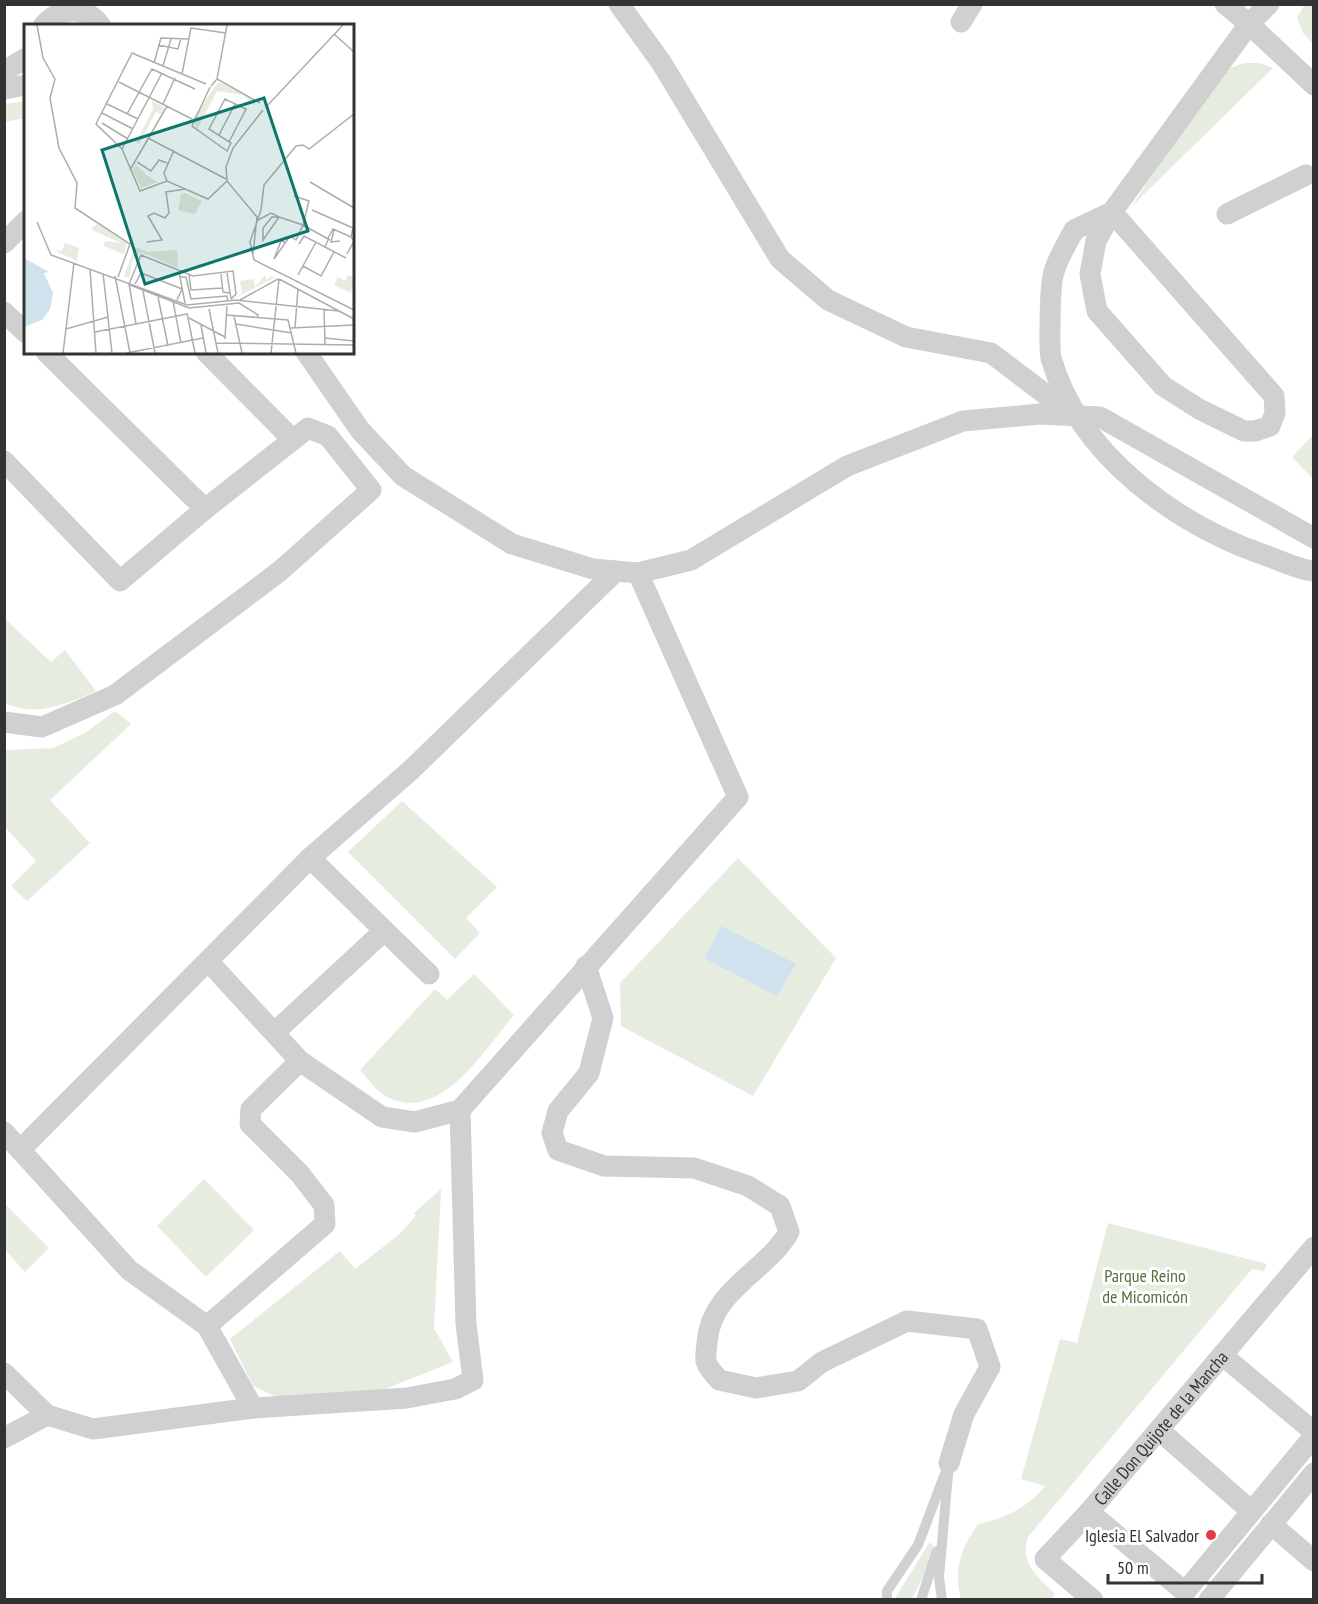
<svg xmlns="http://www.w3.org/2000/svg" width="1318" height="1604" font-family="'PT Sans Narrow',sans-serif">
<rect width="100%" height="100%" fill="#fff"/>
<path fill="#e6ecdf" d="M1305,4l8,1v39l-10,-11 -6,-15z
M1244,63h16l13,5 -141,138 47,-72 49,-65z
M25,101v17l-20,4v-18z
M1313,435v44l-21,-22z
M4,618l47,44 14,-12 31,41c-30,13 -59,27 -91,12z
M115,711l16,13 -81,76 40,43 -63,58 -16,-15 25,-25 -31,-34v-77l48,-2 32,-15z
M402,801l95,86 -31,31 14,15 -25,26 -107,-107z
M738,858l98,100 -83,138 -132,-70 -1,-43z
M474,974l40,41c-31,36 -76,114 -132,79 -8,-6 -16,-17 -22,-24l75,-81 12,11z
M204,1179l50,51 -48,47 -49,-51z
M441,1189l-7,139 19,34 -76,30 -96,7 -28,-13 -23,-47 110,-88 15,18 42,-33 19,-20 -2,-3z
M4,1203l45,45 -24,24 -20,-22z
M1108,1223l159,41 -3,7 -12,-2 -224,268c-9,26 10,40 27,57l-4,5h-90c-8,-30 0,-50 17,-75 28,-6 49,-16 67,-38l-24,-7 39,-140 17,4z
M929,1543l4,1c0,19 -13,38 -21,55l-18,1z"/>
<path fill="#cfe2ee" d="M721,926l75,38 -19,32 -73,-38z"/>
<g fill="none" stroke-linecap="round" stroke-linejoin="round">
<path stroke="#d0d0d0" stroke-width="10" d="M887,1600v-9l31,-46 31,-82 -10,114 3,23
M921,1600l16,-49"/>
<g stroke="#d0d0d0" stroke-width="21">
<path d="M619,4l42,58 119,197 48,41 78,37 85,16 83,63"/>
<path d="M1225,4l24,20 20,-20"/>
<path d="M961,22l11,-18"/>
<path d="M43,26c16,-19 43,-21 58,0"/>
<path d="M4,71l22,-13"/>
<path d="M1314,85l-65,-61 -137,188 -16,29 -6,33 7,37 66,75 36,23 45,22h11l15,-5 5,-13 -1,-17 -162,-184 -38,18c-7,14 -18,30 -21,46 -3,11 -4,72 -2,82 28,98 127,168 219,199 14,5 29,13 44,14"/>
<path d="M4,89l22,-4"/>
<path d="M1227,214l79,-39"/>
<path d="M4,243l22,-22"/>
<path d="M4,312l22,21"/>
<path d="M46,352l159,157"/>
<path d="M206,352l87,88"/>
<path d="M306,352l54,78 43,46 109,68 81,25 45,4 53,-13 156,-94 116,-45 77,-7 60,3 214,121"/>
<path d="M4,461l116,120 85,-72 103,-81 20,8 43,54 -91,81 -165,124 -73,32 -38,-5"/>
<path d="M310,858l119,116"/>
<path d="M208,961l92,100 82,56 33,5 45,-12 278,-313 -100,-224"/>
<path d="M586,966l17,52 -14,55 -31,38 -6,22 6,17 46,16 90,2 54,18 32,20 9,26c-23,40 -78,58 -82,110 0,6 -2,14 -1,19 1,6 9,14 13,19l37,8 42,-7 24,-19 85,-41 70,8 13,38 -26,47 -15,49"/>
<path d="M275,1032l109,-101"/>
<path d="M4,1132l125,138 78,56 46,82"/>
<path d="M20,1150l290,-292 101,-88 205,-199"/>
<path d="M207,1326l118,-102 -1,-19 -24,-31 -50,-50 1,-15 49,-48"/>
<path d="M1222,1355l92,77"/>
<path d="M4,1373l43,42 46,14 160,-21 154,-10 48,-9 18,-9 -7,-56 -6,-214"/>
<path d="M1159,1430l92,81"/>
<path d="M4,1438l43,-23"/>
<path d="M1089,1512l96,80 129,-156"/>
<path d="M1271,1524l43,37"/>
<path id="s1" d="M1093,1600l-48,-41 44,-47 225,-265"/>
<path d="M1209,1600l105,-127"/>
</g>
</g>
<circle fill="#e63946" stroke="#fff" stroke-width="2" cx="1211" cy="1535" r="6"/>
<g text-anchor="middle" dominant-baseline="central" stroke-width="6" stroke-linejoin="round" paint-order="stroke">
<g font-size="18" fill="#56703f" stroke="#fff">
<text x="1145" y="1275">Parque Reino<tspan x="1145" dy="21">de Micomicón</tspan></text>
</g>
<g font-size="18" fill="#333" stroke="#fff">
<text stroke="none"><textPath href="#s1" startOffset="238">Calle Don Quijote de la Mancha</textPath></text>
</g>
<g font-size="18" fill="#333" stroke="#fff" text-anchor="end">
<text x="1199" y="1535">Iglesia El Salvador</text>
</g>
</g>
<g transform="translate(24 24)">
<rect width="330" height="330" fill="#fff"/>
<path d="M194,58l34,16 4,8 -13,-11 -26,-4 -20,39 -4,-12zM128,77l12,6 -3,7 -5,-2 -17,32 -3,-2 17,-33zM112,141l12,11 10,6 -17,6 -9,-19zM161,169l17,8 -7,13 -17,-4 3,-16zM73,200l30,19 -3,11 -20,-8 1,-5 16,2 -27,-12 -3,-3zM41,219l14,5 -2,13 -23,-11 8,1zM111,223l13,5 29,-2 1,18 -37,-16 -8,7 -4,19 -5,-2zM241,251l1,5 6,-4 2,2 -39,20 7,-5 -2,-12 13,-2 2,8zM324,251l6,2 -3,16 -17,-8 4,-8 7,4z" fill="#e6ecdf"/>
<path d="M0,234l25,14 -5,1 9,20 -3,16 -8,11 -18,7z" fill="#cfe2ee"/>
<path fill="none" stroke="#adadad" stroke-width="1.5" d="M13,1l6,33 12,21 -5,19 9,50 18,35 -2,25 55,36 -12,33M310,10l20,18M134,21l20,4 3,-11M130,39l7,-25 28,1M139,42l8,-27M158,50l9,-46 35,5M193,55l43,24M95,58l73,37M182,60l-74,-31 -36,71 26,25 18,42 27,-10 41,18 19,-18M187,62l6,-7 10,-54M186,63l-18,39 35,25 4,-8 -22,-14 16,-30 21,10 -17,33M83,80l31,15M139,80l12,-26M242,83l77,-82M78,89l31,16M103,90l25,-45 43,20M78,99l26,16M195,111l16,-31M124,114l78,41M98,125l40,-76M113,138l14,9 8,-11 8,3M106,146l37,-64M143,157l-3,-8 10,-23M286,158l44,26M270,172l15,5 -6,24 27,15M288,186l41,18 -2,9 -18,-8 -5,9M234,196l13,-7 8,4 -16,23v-12l9,-11h7l24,8 -7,15 -6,-4 -16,23 7,-18 4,1M13,198l14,33 136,50 49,-5 103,11M310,206l-3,12 9,-1M123,218l15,-2 -14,-24 6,-3 11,5 4,-5 -3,-21 19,-3M275,220l5,-8 21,11 3,-7M301,223l21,11M229,230l4,-37 -30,-36 -1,-14 7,-19 30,-38M323,230l7,-13 -3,-4M230,236l-4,-18 11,-32 3,-25 32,-39 7,-1 6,4 45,-35M230,236l100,50M279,242l18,10 13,-24M66,245l6,84M155,248l6,31M79,249l9,80M203,249l4,26M197,250l2,18 7,1M165,251l2,15 31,-2M274,251l18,-33M91,252l15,77M156,253h6l5,22 36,-3 1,6M255,255l75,40M111,260l6,-11 41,16 -5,11M106,261l59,23 50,-5M119,267l12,62M134,273l10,49M216,276l38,-21M149,277l8,42M215,279l19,12 -1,3M185,285l9,44M300,285l1,35M163,289l8,40M203,291l61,5 8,33M210,292l8,37M165,294l36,19M112,300l-7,-40 12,-29 52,21 40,-5 3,23 -5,5M212,300l56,9M177,301l5,28M267,304l63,-3M271,304l3,-40M42,305l42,-12M71,308l92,-18M301,314l29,3M201,315l2,-33M192,319l138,2M39,329l11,-90M103,329l76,-15M247,329l8,-74"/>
<path fill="#0f766e" fill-opacity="0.15" stroke="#0f766e" stroke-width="3" d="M240,74l44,133 -163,53 -43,-134z"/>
<rect width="330" height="330" fill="none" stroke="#333" stroke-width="3"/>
</g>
<rect width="1318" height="1604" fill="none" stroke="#333333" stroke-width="12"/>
<path d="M1108 1574v9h154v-9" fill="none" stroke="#333333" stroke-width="3"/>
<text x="1117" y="1574" font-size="18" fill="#333333" stroke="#ffffff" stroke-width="4.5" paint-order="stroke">50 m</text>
</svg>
